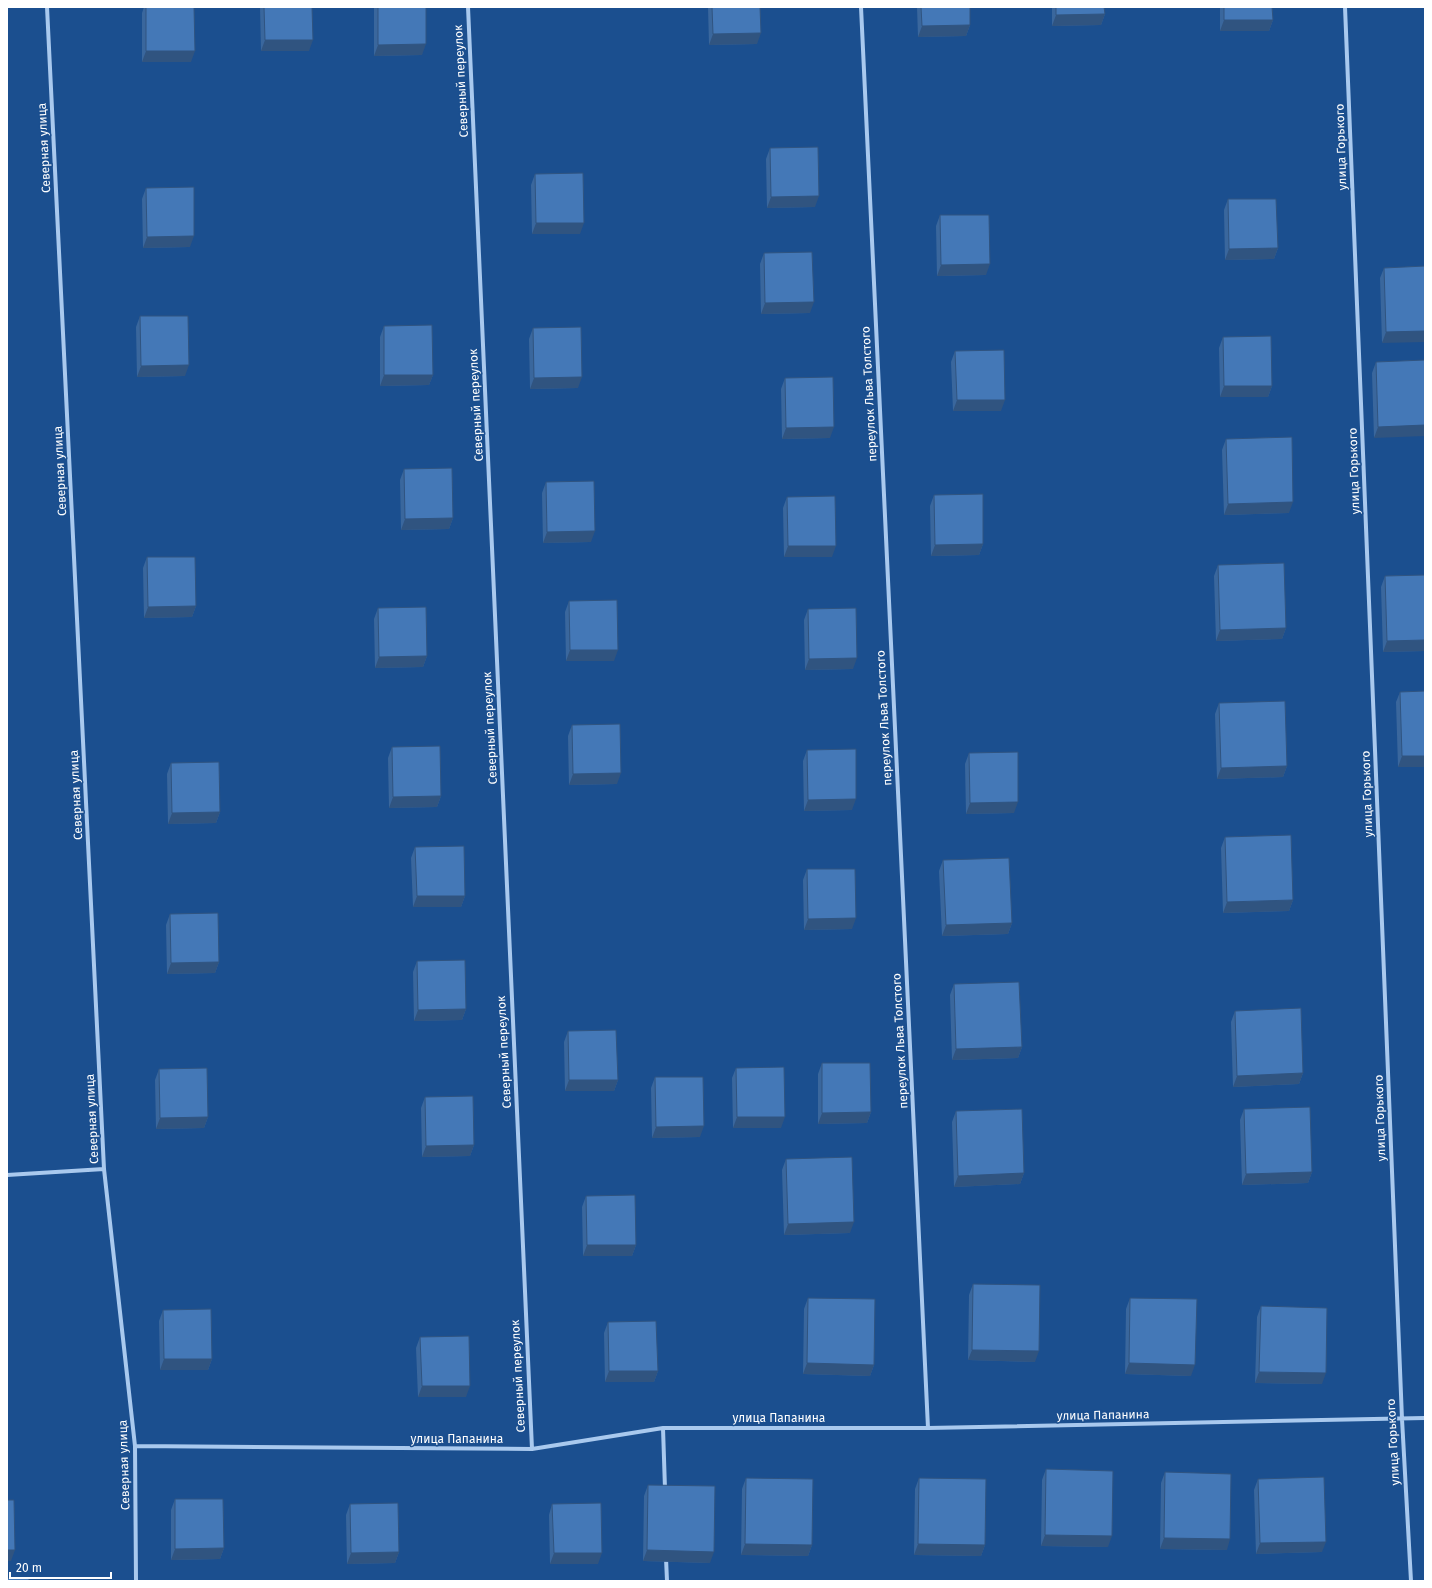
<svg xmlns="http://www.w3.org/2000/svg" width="1432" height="1588" font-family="'Fira Sans',sans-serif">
<rect width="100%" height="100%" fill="#1b4f8f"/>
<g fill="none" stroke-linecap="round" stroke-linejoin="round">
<path stroke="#a9c9ee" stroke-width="4" d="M47,7l57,1162 31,277 1,135
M468,7l64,1442
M861,7l67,1421
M1345,7l57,1412 9,162
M7,1175l97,-6
M663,1428l2,61
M135,1446l397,3 131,-21h265l497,-10
M666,1558l1,23"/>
</g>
<path fill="#3a679d" d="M144,7h50l-3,55h-49v-49z
M260,7h52l-3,44h-48z
M374,7h52l-4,48 -48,1z
M708,7h52l-3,37 -48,1z
M917,7h53v18l-4,11 -48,1z
M1052,7h52l1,7 -4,11 -49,1z
M1220,7h52l1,13 -4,11h-49z
M770,148l45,59 -48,1 -1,-49z
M535,174l45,60h-48l-1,-49z
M146,188l44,59 -47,1 -1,-49z
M1228,199l50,49 -4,11 -49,1 -1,-50z
M940,215l46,60 -49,1 -1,-50z
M764,253l46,60 -49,1 -1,-50z
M1425,266l-43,77 -2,-65 4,-10z
M140,316l45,60 -48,1 -1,-50z
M384,326l49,49 -4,10 -49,1v-49z
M533,328l45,60 -48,1 -1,-50z
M1223,337l49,49 -4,11h-48l-1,-49z
M955,351l46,60h-48l-2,-49z
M1425,360l-51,78 -2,-65 4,-11z
M785,378l45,60 -48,1 -1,-50z
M1226,439l63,74 -65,2 -2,-65z
M404,469l49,49 -4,11 -48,1 -1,-50z
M546,482l45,60 -48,1 -1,-50z
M934,495l49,49 -4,11 -48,1 -1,-50z
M787,497l45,60h-48l-1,-49z
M147,557l49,49 -4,11 -48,1 -1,-50z
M1218,565l68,63 -4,11 -66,2 -2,-65z
M1425,575v76l-42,1 -2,-65 4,-11z
M569,601l45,60h-48l-1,-49z
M378,608l49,48 -4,11 -48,1 -1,-49z
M808,609l45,60 -48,1 -1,-50z
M1425,691v76h-27l-2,-65 4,-10z
M1219,703l68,63 -4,11 -66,2 -2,-65z
M572,725l45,59 -48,1 -1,-49z
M392,747l49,49 -4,11 -48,1 -1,-50z
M807,750l45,60 -48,1 -1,-50z
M969,753l45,60 -48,1 -1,-50z
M171,763l49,49 -4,11 -48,1 -1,-50z
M1225,837l68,63 -4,11 -66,2 -2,-65z
M415,847l50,49 -4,11h-48l-2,-49z
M943,860l69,63 -4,11 -66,2 -3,-65z
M807,869l45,60 -48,1 -1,-50z
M170,914l49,48 -4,11 -48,1 -1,-49z
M417,961l49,48 -4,11 -48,1 -1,-49z
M954,984l68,63 -4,11 -66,2 -2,-65z
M1235,1011l68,62 -4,11 -66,3 -2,-65z
M568,1031l50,49 -4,11h-49l-1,-49z
M822,1063l49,49 -4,11 -49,1v-50z
M736,1068l45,60h-48l-1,-50z
M159,1069l49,48 -4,11 -48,1 -1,-49z
M655,1077l45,60 -48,1 -1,-50z
M425,1097l49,48 -4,11 -48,1 -1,-49z
M1244,1109l68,63 -4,11 -66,2 -2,-65z
M956,1111l68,62 -4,11 -66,3 -2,-65z
M786,1159l64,74 -66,2 -2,-65z
M586,1196l50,49 -4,11h-49l-1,-49z
M973,1284l62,78 -67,-2 1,-65z
M808,1298l66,67 -4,11 -67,-2 1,-65z
M1130,1298l61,78 -66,-2 1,-65z
M1261,1306l61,78 -67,-1 2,-66z
M163,1310l49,49 -4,11h-48l-1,-49z
M608,1322l50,49 -4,11h-49l-1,-49z
M420,1337l46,60h-48l-2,-49z
M1046,1469l62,78 -67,-1 1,-66z
M1165,1472l62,78 -67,-1 1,-66z
M746,1478l66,67 -4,11 -67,-1 1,-66z
M919,1478l66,67 -4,11 -67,-1 1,-66z
M1258,1479l64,73 -66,2 -2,-64z
M648,1485l62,78 -67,-2 1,-65z
M175,1499l49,49 -4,11 -49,1v-50z
M350,1504l49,48 -4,11 -48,1 -1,-49z
M552,1504l46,60h-48l-1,-49z"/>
<path fill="#305480" d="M1105,14l-4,11 -49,1 4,-11z
M1224,20h49l-4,11h-49z
M970,25l-4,11 -48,1 4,-11z
M761,33l-4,11 -48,1 4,-11z
M265,40h48l-4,11h-48z
M426,44l-4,11 -48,1 4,-11z
M146,51h49l-4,11h-49z
M819,196l-4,11 -48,1 4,-11z
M536,223h48l-4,11h-48z
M194,236l-4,11 -47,1 4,-11z
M1278,248l-4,11 -49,1 4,-11z
M990,264l-4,11 -49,1 4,-11z
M814,302l-4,11 -49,1 4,-11z
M1425,331v11l-43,1 4,-11z
M189,365l-4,11 -48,1 4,-11z
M384,375h49l-4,10 -49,1z
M582,377l-4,11 -48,1 4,-11z
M1224,386h48l-4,11h-48z
M957,400h48l-4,11h-48z
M1425,425v11l-51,2 4,-11z
M834,427l-4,11 -48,1 4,-11z
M1293,502l-4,11 -65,2 4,-11z
M453,518l-4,11 -48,1 4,-11z
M595,531l-4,11 -48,1 4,-11z
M983,544l-4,11 -48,1 4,-11z
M788,546h48l-4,11h-48z
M196,606l-4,11 -48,1 4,-11z
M1286,628l-4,11 -66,2 4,-11z
M1425,640v11l-42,1 4,-11z
M570,650h48l-4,11h-48z
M427,656l-4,11 -48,1 4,-11z
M857,658l-4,11 -48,1 4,-11z
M1402,756h23v11h-27z
M1287,766l-4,11 -66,2 4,-11z
M621,773l-4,11 -48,1 4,-11z
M441,796l-4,11 -48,1 4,-11z
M856,799l-4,11 -48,1 4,-11z
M1018,802l-4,11 -48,1 4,-11z
M220,812l-4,11 -48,1 4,-11z
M417,896h48l-4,11h-48z
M1293,900l-4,11 -66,2 4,-11z
M856,918l-4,11 -48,1 4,-11z
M1012,923l-4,11 -66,2 4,-11z
M219,962l-4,11 -48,1 4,-11z
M466,1009l-4,11 -48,1 4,-11z
M1022,1047l-4,11 -66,2 4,-11z
M1303,1073l-4,11 -66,3 4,-11z
M569,1080h49l-4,11h-49z
M871,1112l-4,11 -49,1 4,-11z
M208,1117l-4,11 -48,1 4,-11z
M737,1117h48l-4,11h-48z
M704,1126l-4,11 -48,1 4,-11z
M474,1145l-4,11 -48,1 4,-11z
M1312,1172l-4,11 -66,2 4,-11z
M1024,1173l-4,11 -66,3 4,-11z
M854,1222l-4,11 -66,2 4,-11z
M587,1245h49l-4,11h-49z
M972,1350l67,1 -4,11 -67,-2z
M164,1359h48l-4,11h-48z
M807,1363l67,2 -4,11 -67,-2z
M1129,1363l66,2 -4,11 -66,-2z
M609,1371h49l-4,11h-49z
M1259,1372l67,1 -4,11 -67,-1z
M422,1386h48l-4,11h-48z
M1045,1535l67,1 -4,11 -67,-1z
M1164,1538l66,1 -3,11 -67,-1z
M1326,1542l-4,10 -66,2 4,-11z
M745,1544l67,1 -4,11 -67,-1z
M918,1544l67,1 -4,11 -67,-1z
M224,1548l-4,11 -49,1 4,-11z
M7,1550h8l-4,11h-4z
M647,1550l67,2 -4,11 -67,-2z
M399,1552l-4,11 -48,1 4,-11z
M554,1553h48l-4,11h-48z"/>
<path fill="#4478b7" stroke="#305480" d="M146,7h48l1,44h-49z
M264,7h48l1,33h-48z
M378,7h48v37l-48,1z
M712,7h48l1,26 -48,1z
M921,7h49v18l-48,1z
M1056,7h48l1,7 -49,1z
M1224,7h48l1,13h-49z
M818,147l1,49 -48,1 -1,-49z
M583,173l1,50h-48l-1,-49z
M194,187v49l-47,1 -1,-49z
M1228,199h48l2,49 -49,1z
M940,215h49l1,49 -49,1z
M812,252l2,50 -49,1 -1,-50z
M1425,266v65l-39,1 -2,-64z
M140,316h48l1,49 -48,1z
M432,325l1,50h-49v-49z
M581,327l1,50 -48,1 -1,-50z
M1271,336l1,50h-48l-1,-49z
M1004,350l1,50h-48l-2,-49z
M1425,360v65l-47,2 -2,-65z
M833,377l1,50 -48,1 -1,-50z
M1292,437l1,65 -65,2 -2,-65z
M452,468l1,50 -48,1 -1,-50z
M594,481l1,50 -48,1 -1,-50z
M983,494v50l-48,1 -1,-50z
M835,496l1,50h-48l-1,-49z
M147,557h48l1,49 -48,1z
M1284,563l2,65 -66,2 -2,-65z
M1425,575v65l-38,1 -2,-65z
M617,600l1,50h-48l-1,-49z
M426,607l1,49 -48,1 -1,-49z
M856,608l1,50 -48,1 -1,-50z
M1425,691v65h-23l-2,-64z
M1285,701l2,65 -66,2 -2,-65z
M620,724l1,49 -48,1 -1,-49z
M440,746l1,50 -48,1 -1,-50z
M856,749v50l-48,1 -1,-50z
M1018,752v50l-48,1 -1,-50z
M219,762l1,50 -48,1 -1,-50z
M1291,835l2,65 -66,2 -2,-65z
M464,846l1,50h-48l-2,-49z
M1009,858l3,65 -66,2 -3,-65z
M807,869h48l1,49 -48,1z
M218,913l1,49 -48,1 -1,-49z
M465,960l1,49 -48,1 -1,-49z
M1019,982l3,65 -66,2 -2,-65z
M1301,1008l2,65 -66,3 -2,-65z
M616,1030l2,50h-49l-1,-49z
M822,1063h48l1,49 -49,1z
M784,1067l1,50h-48l-1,-49z
M207,1068l1,49 -48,1 -1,-49z
M655,1077h48l1,49 -48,1z
M473,1096l1,49 -48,1 -1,-49z
M1310,1107l2,65 -66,2 -2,-65z
M1022,1109l2,64 -66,3 -2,-65z
M852,1157l2,65 -66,2 -2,-65z
M635,1195l1,50h-49l-1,-49z
M973,1284l67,1 -1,66 -67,-1z
M808,1298l67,1 -1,66 -67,-2z
M1130,1298l67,1 -2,66 -66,-2z
M1261,1306l66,2 -1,65 -67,-1z
M211,1309l1,50h-48l-1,-49z
M656,1321l2,50h-49l-1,-49z
M469,1336l1,50h-48l-2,-49z
M1046,1469l67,2 -1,65 -67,-1z
M1165,1472l66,2 -1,65 -66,-1z
M1324,1477l2,65 -66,1 -2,-64z
M746,1478l67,1 -1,66 -67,-1z
M919,1478l67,1 -1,66 -67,-1z
M648,1485l67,1 -1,66 -67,-2z
M175,1499h48l1,49 -49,1z
M7,1500h7l1,50h-8z
M398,1503l1,49 -48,1 -1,-49z
M601,1503l1,50h-48l-2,-49z
M7,1578h22v3h-22z"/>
<g text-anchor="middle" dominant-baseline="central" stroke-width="3" stroke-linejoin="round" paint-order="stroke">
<g font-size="12" fill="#fff" stroke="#1b4f8f">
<text transform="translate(461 81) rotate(-93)">Северный переулок</text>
<text transform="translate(1341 147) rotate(-92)">улица Горького</text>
<text transform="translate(44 148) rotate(-93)">Северная улица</text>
<text transform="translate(869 394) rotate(-93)">переулок Льва Толстого</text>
<text transform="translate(476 405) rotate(-93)">Северный переулок</text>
<text transform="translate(60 471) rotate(-93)">Северная улица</text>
<text transform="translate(1354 471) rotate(-92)">улица Горького</text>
<text transform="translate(884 718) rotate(-93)">переулок Льва Толстого</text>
<text transform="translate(490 728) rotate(-93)">Северный переулок</text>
<text transform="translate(1367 794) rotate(-92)">улица Горького</text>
<text transform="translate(76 795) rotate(-93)">Северная улица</text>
<text transform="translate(900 1041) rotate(-93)">переулок Льва Толстого</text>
<text transform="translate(504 1052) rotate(-93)">Северный переулок</text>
<text transform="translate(1380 1118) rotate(-92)">улица Горького</text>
<text transform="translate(92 1119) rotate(-93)">Северная улица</text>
<text transform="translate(518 1376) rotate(-93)">Северный переулок</text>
<text transform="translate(1103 1415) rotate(-1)">улица Папанина</text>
<text x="779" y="1418">улица Папанина</text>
<text x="457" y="1439">улица Папанина</text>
<text transform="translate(1393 1442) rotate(-93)">улица Горького</text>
<text transform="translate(124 1465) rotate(-92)">Северная улица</text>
</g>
</g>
<rect width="1432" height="1588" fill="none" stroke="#ffffff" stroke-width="16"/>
<path d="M10 1572v6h101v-6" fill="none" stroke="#ffffff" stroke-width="2"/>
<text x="16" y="1572" font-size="12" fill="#ffffff" stroke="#1b4f8f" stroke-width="3" paint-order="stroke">20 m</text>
</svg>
